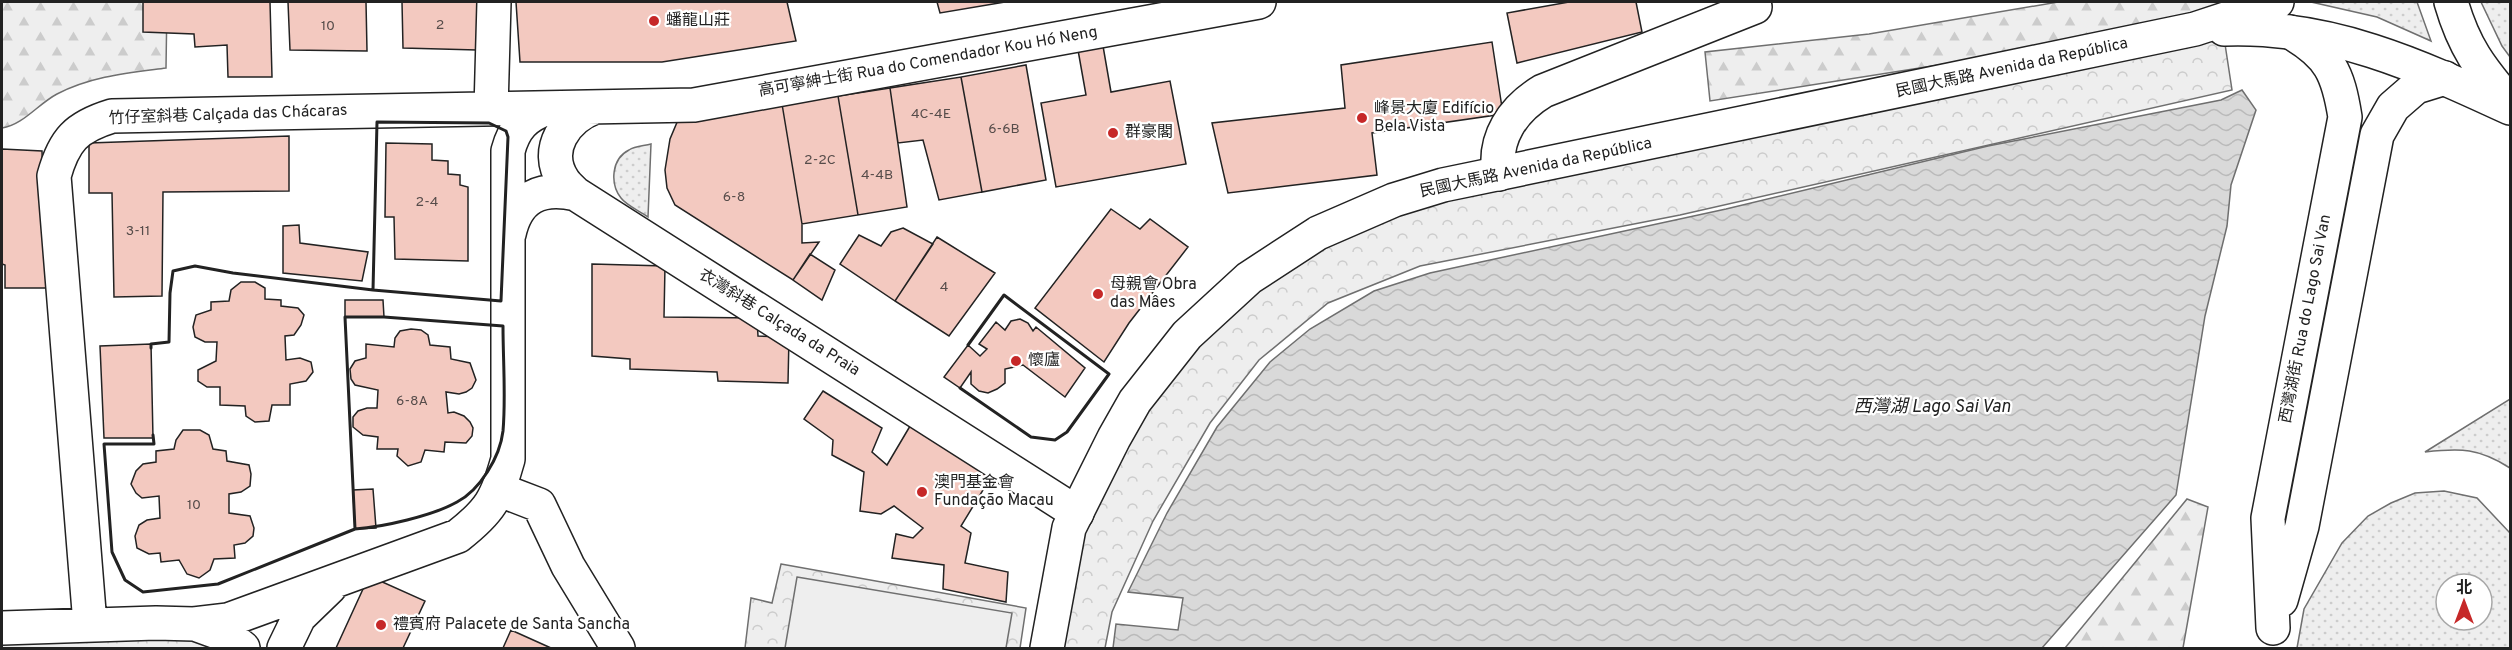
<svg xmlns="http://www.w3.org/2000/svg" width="2512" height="650" font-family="Overpass,'Noto Sans SC',sans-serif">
<defs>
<pattern id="grass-dots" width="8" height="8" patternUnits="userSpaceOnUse" patternTransform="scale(1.5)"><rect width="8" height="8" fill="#eee"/><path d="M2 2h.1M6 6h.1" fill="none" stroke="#ccc" stroke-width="1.8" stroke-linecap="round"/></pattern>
<pattern id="forest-firs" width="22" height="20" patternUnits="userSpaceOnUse" patternTransform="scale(1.5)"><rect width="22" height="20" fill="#eee"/><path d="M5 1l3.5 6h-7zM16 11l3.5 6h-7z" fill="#ccc"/></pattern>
<pattern id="park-crowns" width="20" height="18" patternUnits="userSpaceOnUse" patternTransform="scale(1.5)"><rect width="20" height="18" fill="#eee"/><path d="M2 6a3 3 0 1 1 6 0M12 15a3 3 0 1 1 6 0" fill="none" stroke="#ccc"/></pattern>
<pattern id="water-waves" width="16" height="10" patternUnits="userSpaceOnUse" patternTransform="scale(1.5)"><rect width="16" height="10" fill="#d9d9d9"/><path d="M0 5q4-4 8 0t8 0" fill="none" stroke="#bababa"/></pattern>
</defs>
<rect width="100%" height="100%" fill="#fff"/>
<path fill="url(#grass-dots)" stroke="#6f6f6f" stroke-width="1.5" fill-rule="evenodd" d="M2311,2h106l14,39 -54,-24z
M2481,2h29v55l-8,-11z
M651,144l-3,73c-8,-6 -21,-11 -27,-19 -11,-14 -10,-39 8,-48 6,-4 15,-4 22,-6z
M2510,399v69c-31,-20 -49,-20 -85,-16z
M2444,491l33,7 33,35v115h-213l7,-39 38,-66 26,-27 23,-13 24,-10zM2446,584h36v36h-36z"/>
<path fill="url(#forest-firs)" stroke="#6f6f6f" stroke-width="1.5" d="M2,2h165l-1,66c-38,5 -74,8 -109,26 -19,10 -34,31 -55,34z
M2058,2h178l-79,24 -123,24 -324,51 -5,-49 164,-18z
M2187,499l21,8 -25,141h-118z"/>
<path fill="url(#park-crowns)" stroke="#6f6f6f" stroke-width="1.5" d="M2223,31l9,59 -552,125 -260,51 -92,37 -69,57 -49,63 -57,98 -41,91 -7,36h-47l14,-83 35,-105 144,-182 201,-89z
M781,564l245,44 -6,40h-275l6,-50 21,5z
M2,626h102l136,22h-238z"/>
<path fill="#eee" stroke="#6f6f6f" stroke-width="1.5" d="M797,577l215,36 -6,35h-221z"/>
<path fill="url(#water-waves)" stroke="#6f6f6f" stroke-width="1.5" d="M2242,90l14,20 -25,75 -4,41 -22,90 -29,179 -134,153h-929l3,-24 62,6 5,-32 -55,-6 39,-79 50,-86 53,-65 40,-33 64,-38 56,-18 296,-64 262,-63 233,-46z"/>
<path fill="#f3c9c0" stroke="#222" stroke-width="1.5" d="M143,2h127l2,75h-44l-1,-32 -32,2 -1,-13 -51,-2z
M288,2h78l1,49 -77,-1z
M402,2h75v48l-74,-2z
M516,2h271l9,39 -134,21h-142z
M937,2h68l-65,11z
M1569,2h67l6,30 -125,31 -10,-50z
M1492,42l11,72 -131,19 5,42 -149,18 -16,-70 133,-15 -4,-43z
M1103,46l8,46 59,-11 16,83 -130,23 -15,-84 45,-8 -8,-45z
M1026,65l20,115 -64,12 -21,-115z
M961,77l21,115 -43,8 -16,-60 -25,3 -8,-55z
M890,88l17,119 -49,8 -20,-119z
M838,96l20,119 -56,9 -20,-120z
M782,104l20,120v19l17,-1 -26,38 -118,-75 -8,-17 -2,-18 5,-31 8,-19z
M289,136v55l-126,1 -1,104 -48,1 -2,-104h-23v-50z
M386,143l46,1v16l16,1v13l12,1v10l8,2v74l-73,-2 -1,-42h-9z
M2,149l40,2 4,137h-41v-23l-3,-1z
M1111,209l29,20 10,-10 38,28 -59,76 -25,39 -69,-54z
M299,225l1,18 68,9 -6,29 -79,-8v-47z
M903,228l30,16 -38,57 -55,-37 19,-29 22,11 10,-14z
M937,237l58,36 -46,63 -54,-35z
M810,254l25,16 -13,30 -29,-20z
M592,264l73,2 -1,51 93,1 1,18 31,1 -1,46 -70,-2 -1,-9 -87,-3v-10l-38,-3z
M241,282h14l10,6v11l16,1v6l17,2 6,7 -3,10 -7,10 -9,1 1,24 14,-2 11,4 2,10 -7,9 -16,3v21h-18l-3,16 -14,1 -9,-6 -1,-10 -25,-1v-18h-13l-9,-6v-11l18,-9 1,-19h-12l-10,-5 -2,-10 3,-12 15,-5v-8l18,-1 2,-11z
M345,300h38l1,17h-39z
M1020,319l8,4 5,8 3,-4 49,41 -20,29 -42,-32 -18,4v14l-8,6 -9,4 -9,-2 -8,-7v-12l-11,16 -16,-11 24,-32 12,11 7,-7 -8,-5 17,-22 9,8 6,-9z
M411,329l10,1 7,5 2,10 20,2 1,12 19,4 6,17 -4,8 -6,4 -7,2 -13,-2 2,21 6,-1 10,4 6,6 3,6 -1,8 -6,7 -21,-1 -1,10 -19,-2 -4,12 -13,4 -11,-10 1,-7h-21l1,-12 -15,-2 -10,-8v-10l5,-6 9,-3h10l1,-18 -23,-5 -4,-6 -1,-10 5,-8 11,-3v-14l28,3 1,-9 5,-7z
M151,344l2,94h-49l-4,-92z
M823,391l59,37 -10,24 15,13 29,-49 75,61 -30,49 10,7 -6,30 43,9 -2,30 -63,-13 1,-24 -52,-7 4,-24 17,4 10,-10 -29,-22 -13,8 -21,-3 4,-39 -32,-17 1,-15 -29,-21z
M183,430h17l9,5 4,14 13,2 1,10 22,4 2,9 -1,12 -9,6 -12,2v19l21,3 4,12 -1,8 -8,7 -11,2 1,13 -21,1 -4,11 -11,8 -12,-4 -8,-14 -18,2 -1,-9 -11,1 -12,-6 -2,-12 4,-11 8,-5 13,-2 -1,-22 -17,2 -6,-5 -5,-9 5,-13 7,-7 13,-2v-11l18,-2 2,-9z
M373,489l3,39 -21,1 -2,-39z
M369,576l56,25 -22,47h-67z
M511,630l40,18h-48z"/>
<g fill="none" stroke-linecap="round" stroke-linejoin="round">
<defs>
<path id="street" d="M595,107c-29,11 -52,42 -32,73 3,5 9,10 13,14l501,319
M491,109l3,-107
M1499,174c-6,-36 14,-65 44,-83l212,-84
M509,234c8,-37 32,-48 67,-40
M500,490l39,15 29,61 50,82
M2281,600l21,-74 75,-391 16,-28 23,-20 29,-9
M90,624l-36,-448c10,-36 22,-49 58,-60l582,-11 565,-103
M195,624l33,12 15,12
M2,628l154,-5 38,1 34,-4 230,-84c32,-25 39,-37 50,-77v-308c6,-23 17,-35 40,-43
M2273,628l-5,-110 77,-401c-7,-44 -15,-62 -55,-85
M284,648l15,-31 31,-30"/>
<path id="secondary" d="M2451,2c13,45 29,66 59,101
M2224,29c106,-4 193,36 286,79
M1047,648l22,-120 45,-90 21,-37 52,-66 62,-57 69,-45 76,-33 49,-15 752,-156 82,-27"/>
</defs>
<use href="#street" stroke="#222" stroke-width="36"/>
<use href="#secondary" stroke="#222" stroke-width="36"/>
<use href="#street" stroke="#fff" stroke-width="33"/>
<use href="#secondary" stroke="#fff" stroke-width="33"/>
<path stroke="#222" stroke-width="3" d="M377,122l112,1 17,8 2,6 -7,164 -128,-11z
M345,317h39l119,9c0,35 3,71 0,105 -3,26 -23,59 -46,71 -25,14 -74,25 -102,27z
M151,348v-4l18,-2 1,-49 3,-22 22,-5 38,7 140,17
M960,388l71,49 24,3 12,-8 42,-58 -105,-79 -36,50
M153,435l1,9h-50l8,108 13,28 18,12 75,-8 137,-55"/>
</g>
<g fill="#c62828" stroke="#fff" stroke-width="2">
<circle cx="654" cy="21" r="6"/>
<circle cx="1362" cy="118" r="6"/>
<circle cx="1113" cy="133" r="6"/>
<circle cx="1098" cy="294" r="6"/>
<circle cx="1016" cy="361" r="6"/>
<circle cx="922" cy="492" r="6"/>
<circle cx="381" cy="625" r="6"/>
</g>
<g text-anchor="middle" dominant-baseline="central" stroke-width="4.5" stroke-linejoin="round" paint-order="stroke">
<g font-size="14" fill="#564c4a">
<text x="440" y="25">2</text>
<text x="328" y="26">10</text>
<text x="931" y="114">4C-4E</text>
<text x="1004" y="129">6-6B</text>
<text x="820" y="160">2-2C</text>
<text x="877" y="175">4-4B</text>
<text x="734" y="197">6-8</text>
<text x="427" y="202">2-4</text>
<text x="138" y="231">3-11</text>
<text x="944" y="287">4</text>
<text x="412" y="401">6-8A</text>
<text x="194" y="505">10</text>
</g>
<g font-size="16" fill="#222" stroke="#fff" text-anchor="start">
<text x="666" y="21">蟠龍山莊</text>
<text x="1374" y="109">峰景大廈 Edifício<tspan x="1374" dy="18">Bela Vista</tspan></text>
<text x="1125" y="133">群豪閣</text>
<text x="1110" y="285">母親會 Obra<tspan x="1110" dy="18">das Mâes</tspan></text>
<text x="1028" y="361">懷廬</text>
<text x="934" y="483">澳門基金會<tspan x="934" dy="18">Fundação Macau</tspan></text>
<text x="393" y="625">禮賓府 Palacete de Santa Sancha</text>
</g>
<g font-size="16" fill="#222" stroke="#fff">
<text transform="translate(928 62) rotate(-10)">高可寧紳士街 Rua do Comendador Kou Hó Neng</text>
<text transform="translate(2012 68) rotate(-12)">民國大馬路 Avenida da República</text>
<text transform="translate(228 115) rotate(-2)">竹仔室斜巷 Calçada das Chácaras</text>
<text transform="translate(1536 168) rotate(-12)">民國大馬路 Avenida da República</text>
<text transform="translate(2306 319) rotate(-79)">西灣湖街 Rua do Lago Sai Van</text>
<text transform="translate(779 323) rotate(32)">衣灣斜巷 Calçada da Praia</text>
</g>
<g font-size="18" font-style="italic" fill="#222" stroke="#fff">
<text x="1932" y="407">西灣湖 Lago Sai Van</text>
</g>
</g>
<rect width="2512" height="650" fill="none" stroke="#222222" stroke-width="6"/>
<g transform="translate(2464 602)"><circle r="28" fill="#ffffff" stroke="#a7a7a7" stroke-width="1.5"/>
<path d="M0-4.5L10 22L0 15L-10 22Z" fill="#c62828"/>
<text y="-9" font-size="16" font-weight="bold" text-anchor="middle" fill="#222222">北</text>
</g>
</svg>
